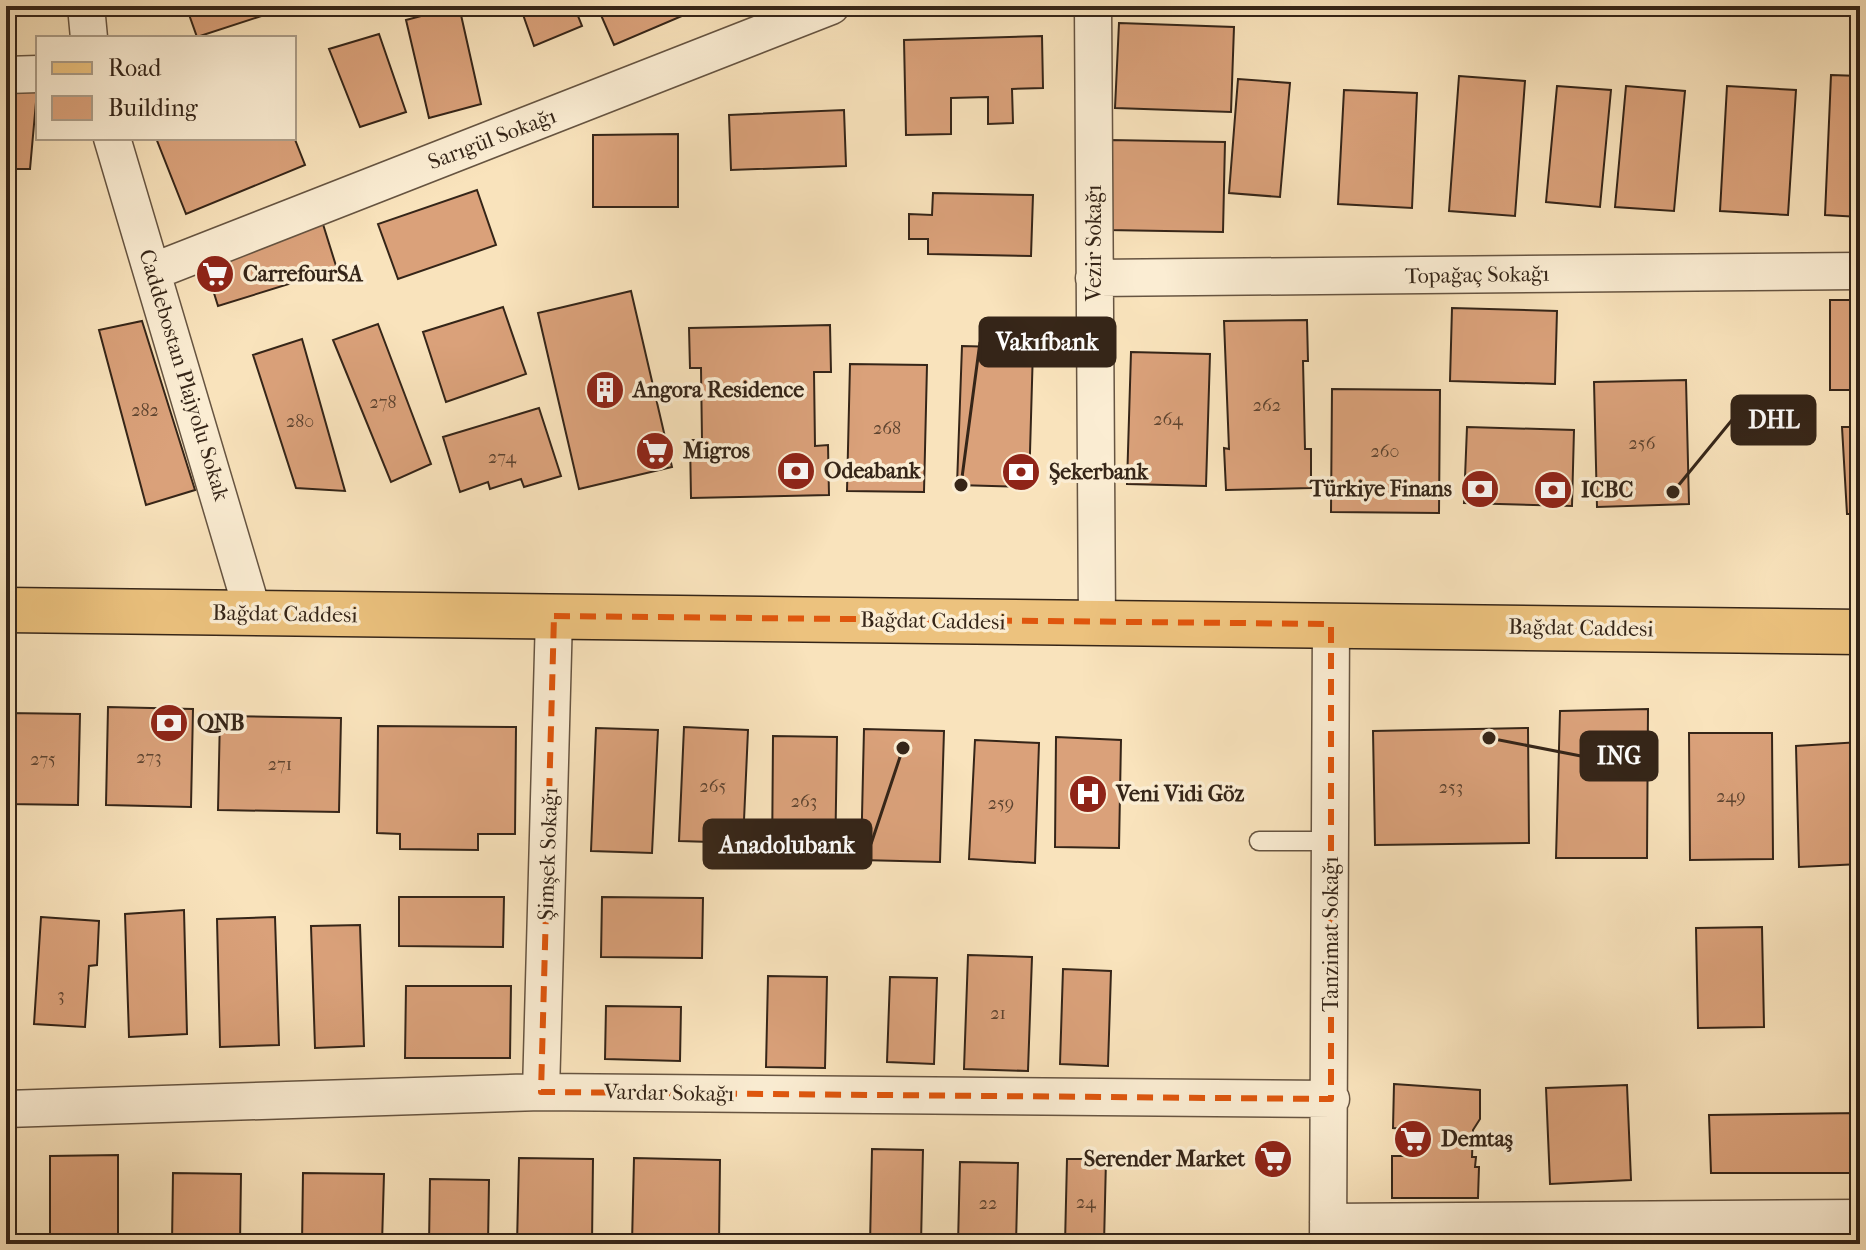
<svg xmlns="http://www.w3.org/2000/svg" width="1866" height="1250" font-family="'IM FELL French Canon',serif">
<rect width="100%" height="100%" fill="#f9e3bc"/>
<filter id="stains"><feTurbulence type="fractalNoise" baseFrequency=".0025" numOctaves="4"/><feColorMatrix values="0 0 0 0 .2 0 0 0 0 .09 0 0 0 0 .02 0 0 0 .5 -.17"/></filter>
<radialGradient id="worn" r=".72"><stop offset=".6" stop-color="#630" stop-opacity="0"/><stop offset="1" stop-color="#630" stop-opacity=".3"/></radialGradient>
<path fill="#daa17a" stroke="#352518" stroke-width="2" d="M186,6h106l-95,31z
M459,6l22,98 -52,14 -23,-98z
M520,6h54l8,20 -48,20z
M597,6h97l2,4 -82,35z
M701,6h26l-22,9z
M1119,23l115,4 -3,85 -116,-4z
M379,34l27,78 -46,15 -31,-78z
M1042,36l1,52 -31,1 1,34 -25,1v-27l-37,1v36l-45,1 -2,-95z
M1831,75l29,1v141l-35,-2z
M1459,76l66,5 -10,135 -66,-5z
M1238,79l52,4 -10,114 -51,-4z
M1557,86l54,4 -11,117 -54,-5z
M1626,86l59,5 -11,120 -59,-4z
M1727,86l69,4 -8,125 -68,-4z
M1344,90l73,3 -5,115 -74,-4z
M37,91l-7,78h-24v-77z
M844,110l2,56 -115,4 -2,-55z
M678,134v73h-85v-72z
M294,137l11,28 -119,49 -30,-76z
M1109,140l116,2 -2,90 -116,-2z
M477,190l19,55 -98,34 -20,-55z
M933,193l100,2 -2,61 -103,-2v-15h-19v-25l23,1z
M322,221l15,48 -119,37 -15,-48z
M631,291l41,176 -93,22 -41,-176z
M1830,300h30v90h-30z
M503,307l23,67 -80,28 -23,-70z
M1452,308l105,3 -2,73 -105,-3z
M1307,320l1,41h-5l2,88h6v39l-85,2 -2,-42 5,1 -5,-128z
M142,321l53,169 -49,15 -47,-175z
M378,324l53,140 -40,18 -58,-142z
M830,325l1,47h-17l1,74 13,-1 1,50 -138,3 -1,-58h12l-1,-72h-11l-1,-40z
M302,339l43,152 -49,-3 -43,-133z
M962,346l71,2 -4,139 -72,-2z
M1131,352l79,2 -4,132 -79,-2z
M850,364l77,1 -3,127 -77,-1z
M1686,380l3,124 -92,3 -3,-125z
M1332,389l108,1 -1,123 -108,-1z
M539,408l22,68 -37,11 -3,-8 -31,10 -2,-7 -28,10 -17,-55z
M1467,427l107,3 -2,76 -108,-3z
M1842,427h18v87h-13z
M108,707l85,2 -2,98 -85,-2z
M1648,709l-1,149h-91l4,-147z
M6,713l74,1 -2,91 -72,-1z
M220,716l121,2 -2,94 -121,-2z
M378,726l138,1 -1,107h-37v16l-78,-1v-15l-23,-1z
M684,727l64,3 -5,113 -64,-2z
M596,728l62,2 -6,123 -61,-2z
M1528,728l1,115 -154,2 -2,-114z
M864,729l80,2 -4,131 -79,-2z
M1689,733h83l1,126 -83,1z
M773,736l64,1 -2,129 -63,-1z
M1056,737l65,3 -2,108 -64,-1z
M975,740l64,3 -4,120 -66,-4z
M1860,742v122l-61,3 -3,-121z
M399,897h105l-1,50 -104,-1z
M602,897l101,1 -1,60 -101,-1z
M184,910l3,124 -58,3 -4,-123z
M41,917l58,4 -2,44 -8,1 -4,61 -51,-3z
M275,917l4,128 -59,2 -3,-128z
M360,925l4,121 -49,2 -4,-122z
M1762,927l2,100 -66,1 -2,-100z
M968,955l64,2 -4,114 -64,-2z
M1063,969l48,2 -3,95 -48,-2z
M768,976l59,1 -2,91 -59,-1z
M890,977l47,1 -3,86 -47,-2z
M406,986h105l-1,72h-105z
M606,1006l75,1 -1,54 -75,-2z
M1394,1084l86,6v29l-7,11 -1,27h4l-1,10h4l-1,31h-86v-42h11l1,-27 -11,-1z
M1627,1085l4,95 -81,4 -4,-96z
M1860,1113v60h-149l-2,-58z
M6,1115h9l-1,25h-8z
M872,1149l51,1 -2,94h-51z
M118,1155v89h-68v-88z
M519,1158l74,1 -1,85h-75z
M634,1158l86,2 -1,84h-87z
M1067,1159h39l-2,85h-39z
M960,1162l58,1 -2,81h-58z
M173,1173l68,1 -1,70h-68z
M303,1173l81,1 -2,70h-80z
M430,1179l59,1 -1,64h-59z"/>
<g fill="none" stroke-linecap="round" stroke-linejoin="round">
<defs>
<path id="service" d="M1259,841h72"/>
<path id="minor" d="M86,6l3,32
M1093,6l4,617
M6,75l32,-1
M112,138l141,475
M152,272l679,-266
M1094,278l766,-7
M541,1092l13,-476
M6,1109l535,-17 790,7
M1328,1222l532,-4
M1328,1244l3,-620"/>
<path id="primary" d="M6,610l1854,22"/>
</defs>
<use href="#service" stroke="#665441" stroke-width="21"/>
<use href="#minor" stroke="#665441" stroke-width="39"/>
<use href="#primary" stroke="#352518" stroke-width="47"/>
<use href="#service" stroke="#fbedd3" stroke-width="18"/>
<use href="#minor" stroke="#fbedd3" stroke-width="36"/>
<use href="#primary" stroke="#ecc27e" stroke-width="44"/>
</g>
<path fill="none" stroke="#df560d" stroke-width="6" stroke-dasharray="16 10" stroke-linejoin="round" d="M554,616l777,8v475l-790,-7z"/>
<defs>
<symbol id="supermarket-disc" viewBox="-11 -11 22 22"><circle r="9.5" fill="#8f2418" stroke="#fbedd3"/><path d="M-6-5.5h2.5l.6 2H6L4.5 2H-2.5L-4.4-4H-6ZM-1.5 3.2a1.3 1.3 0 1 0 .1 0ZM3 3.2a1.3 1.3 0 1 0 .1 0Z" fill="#fff"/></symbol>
<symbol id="building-disc" viewBox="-11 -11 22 22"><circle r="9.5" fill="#8f2418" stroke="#fbedd3"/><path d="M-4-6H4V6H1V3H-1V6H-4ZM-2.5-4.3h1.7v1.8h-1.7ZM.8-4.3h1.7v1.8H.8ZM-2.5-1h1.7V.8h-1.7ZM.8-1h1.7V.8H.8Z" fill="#fff"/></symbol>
<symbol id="bank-disc" viewBox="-11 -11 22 22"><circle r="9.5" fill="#8f2418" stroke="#fbedd3"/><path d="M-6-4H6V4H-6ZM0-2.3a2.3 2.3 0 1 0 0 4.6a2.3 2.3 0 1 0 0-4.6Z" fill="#fff"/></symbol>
<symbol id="hospital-disc" viewBox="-11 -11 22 22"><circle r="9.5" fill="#8f2418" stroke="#fbedd3"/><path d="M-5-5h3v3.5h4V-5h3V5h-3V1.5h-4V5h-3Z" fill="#fff"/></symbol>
</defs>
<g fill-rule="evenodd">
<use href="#supermarket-disc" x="193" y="252" width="44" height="44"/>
<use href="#building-disc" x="583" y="368" width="44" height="44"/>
<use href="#supermarket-disc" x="633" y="429" width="44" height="44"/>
<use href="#bank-disc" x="774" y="449" width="44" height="44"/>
<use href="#bank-disc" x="999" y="450" width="44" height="44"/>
<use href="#bank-disc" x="1458" y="467" width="44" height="44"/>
<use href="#bank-disc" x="1531" y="468" width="44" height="44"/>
<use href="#bank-disc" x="147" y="701" width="44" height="44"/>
<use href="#hospital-disc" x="1066" y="772" width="44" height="44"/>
<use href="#supermarket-disc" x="1391" y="1117" width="44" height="44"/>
<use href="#supermarket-disc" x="1251" y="1137" width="44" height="44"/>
</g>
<g text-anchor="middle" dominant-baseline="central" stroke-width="7" stroke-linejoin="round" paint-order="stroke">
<g font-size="18" fill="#5e4430">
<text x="383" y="402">278</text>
<text x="1267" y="405">262</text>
<text x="145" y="410">282</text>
<text x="1168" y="419">264</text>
<text x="300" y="421">280</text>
<text x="887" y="428">268</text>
<text x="1642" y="443">256</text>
<text x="1385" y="451">260</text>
<text x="502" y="457">274</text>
<text x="149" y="757">273</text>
<text x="43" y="759">275</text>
<text x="280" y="764">271</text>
<text x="713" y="786">265</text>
<text x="1451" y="787">253</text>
<text x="1731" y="796">249</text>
<text x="804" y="801">263</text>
<text x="1001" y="803">259</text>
<text x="61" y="995">3</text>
<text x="998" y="1013">21</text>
<text x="1086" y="1202">24</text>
<text x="988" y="1203">22</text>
</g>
<g font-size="22" fill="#352518" stroke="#fbedd3">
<text transform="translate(492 139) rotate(-21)">Sarıgül Sokağı</text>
<text transform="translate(1094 243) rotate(-90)">Vezir Sokağı</text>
<text transform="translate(1477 275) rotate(-1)">Topağaç Sokağı</text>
<text transform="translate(184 375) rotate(73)">Caddebostan Plajyolu Sokak</text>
<text transform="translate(285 614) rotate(1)">Bağdat Caddesi</text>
<text transform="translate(933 621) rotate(1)">Bağdat Caddesi</text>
<text transform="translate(1581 628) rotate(1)">Bağdat Caddesi</text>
<text transform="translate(548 854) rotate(-88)">Şimşek Sokağı</text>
<text transform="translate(1331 934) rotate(-90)">Tanzimat Sokağı</text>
<text transform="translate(669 1093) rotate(1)">Vardar Sokağı</text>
</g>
<g font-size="22" font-weight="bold" fill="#352518" stroke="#fbedd3" text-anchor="start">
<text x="243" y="274">CarrefourSA</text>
<text x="633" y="390">Angora Residence</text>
<text x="683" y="451">Migros</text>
<text x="824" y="471">Odeabank</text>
<text x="1049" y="472">Şekerbank</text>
<text x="1452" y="489" text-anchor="end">Türkiye Finans</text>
<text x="1581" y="490">ICBC</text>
<text x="197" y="723">QNB</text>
<text x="1116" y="794">Veni Vidi Göz</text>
<text x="1441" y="1139">Demtaş</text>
<text x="1245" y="1159" text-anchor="end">Serender Market</text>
</g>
</g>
<path fill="none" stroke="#352518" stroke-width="3" d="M961 485L980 342M1673 492L1732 420M1489 738L1581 756M903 748L871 844"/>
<g fill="#352518" stroke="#fbedd3" stroke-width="3">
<circle cx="961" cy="485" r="8"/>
<circle cx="1673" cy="492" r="8"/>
<circle cx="1489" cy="738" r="8"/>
<circle cx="903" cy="748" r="8"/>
</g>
<g fill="#352518" stroke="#352518" stroke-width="3">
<rect x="980" y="318" width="135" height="48" rx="8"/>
<rect x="1732" y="396" width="83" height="48" rx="8"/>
<rect x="1581" y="732" width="76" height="48" rx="8"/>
<rect x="704" y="820" width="167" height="48" rx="8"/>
</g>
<g font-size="24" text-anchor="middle" font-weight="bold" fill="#fff">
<text x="1047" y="350">Vakıfbank</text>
<text x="1774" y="428">DHL</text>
<text x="1619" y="764">ING</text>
<text x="787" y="853">Anadolubank</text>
</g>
<rect width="1866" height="1250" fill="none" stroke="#f9e3bc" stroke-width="32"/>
<rect x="8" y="8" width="1850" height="1234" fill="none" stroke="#352518" stroke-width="4"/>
<rect x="16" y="16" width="1834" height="1218" fill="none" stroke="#352518" stroke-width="2"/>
<rect x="36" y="36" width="260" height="104" fill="#fbedd3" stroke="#ac9d88" stroke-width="2"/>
<rect x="52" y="62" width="40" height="12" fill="#ecc27e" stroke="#ac9d88" stroke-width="2"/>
<text x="108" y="76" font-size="24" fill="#352518">Road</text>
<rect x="52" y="96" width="40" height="24" fill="#daa17a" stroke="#ac9d88" stroke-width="2"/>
<text x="108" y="116" font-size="24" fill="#352518">Building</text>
<rect width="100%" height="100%" filter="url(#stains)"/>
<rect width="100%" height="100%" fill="url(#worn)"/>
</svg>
